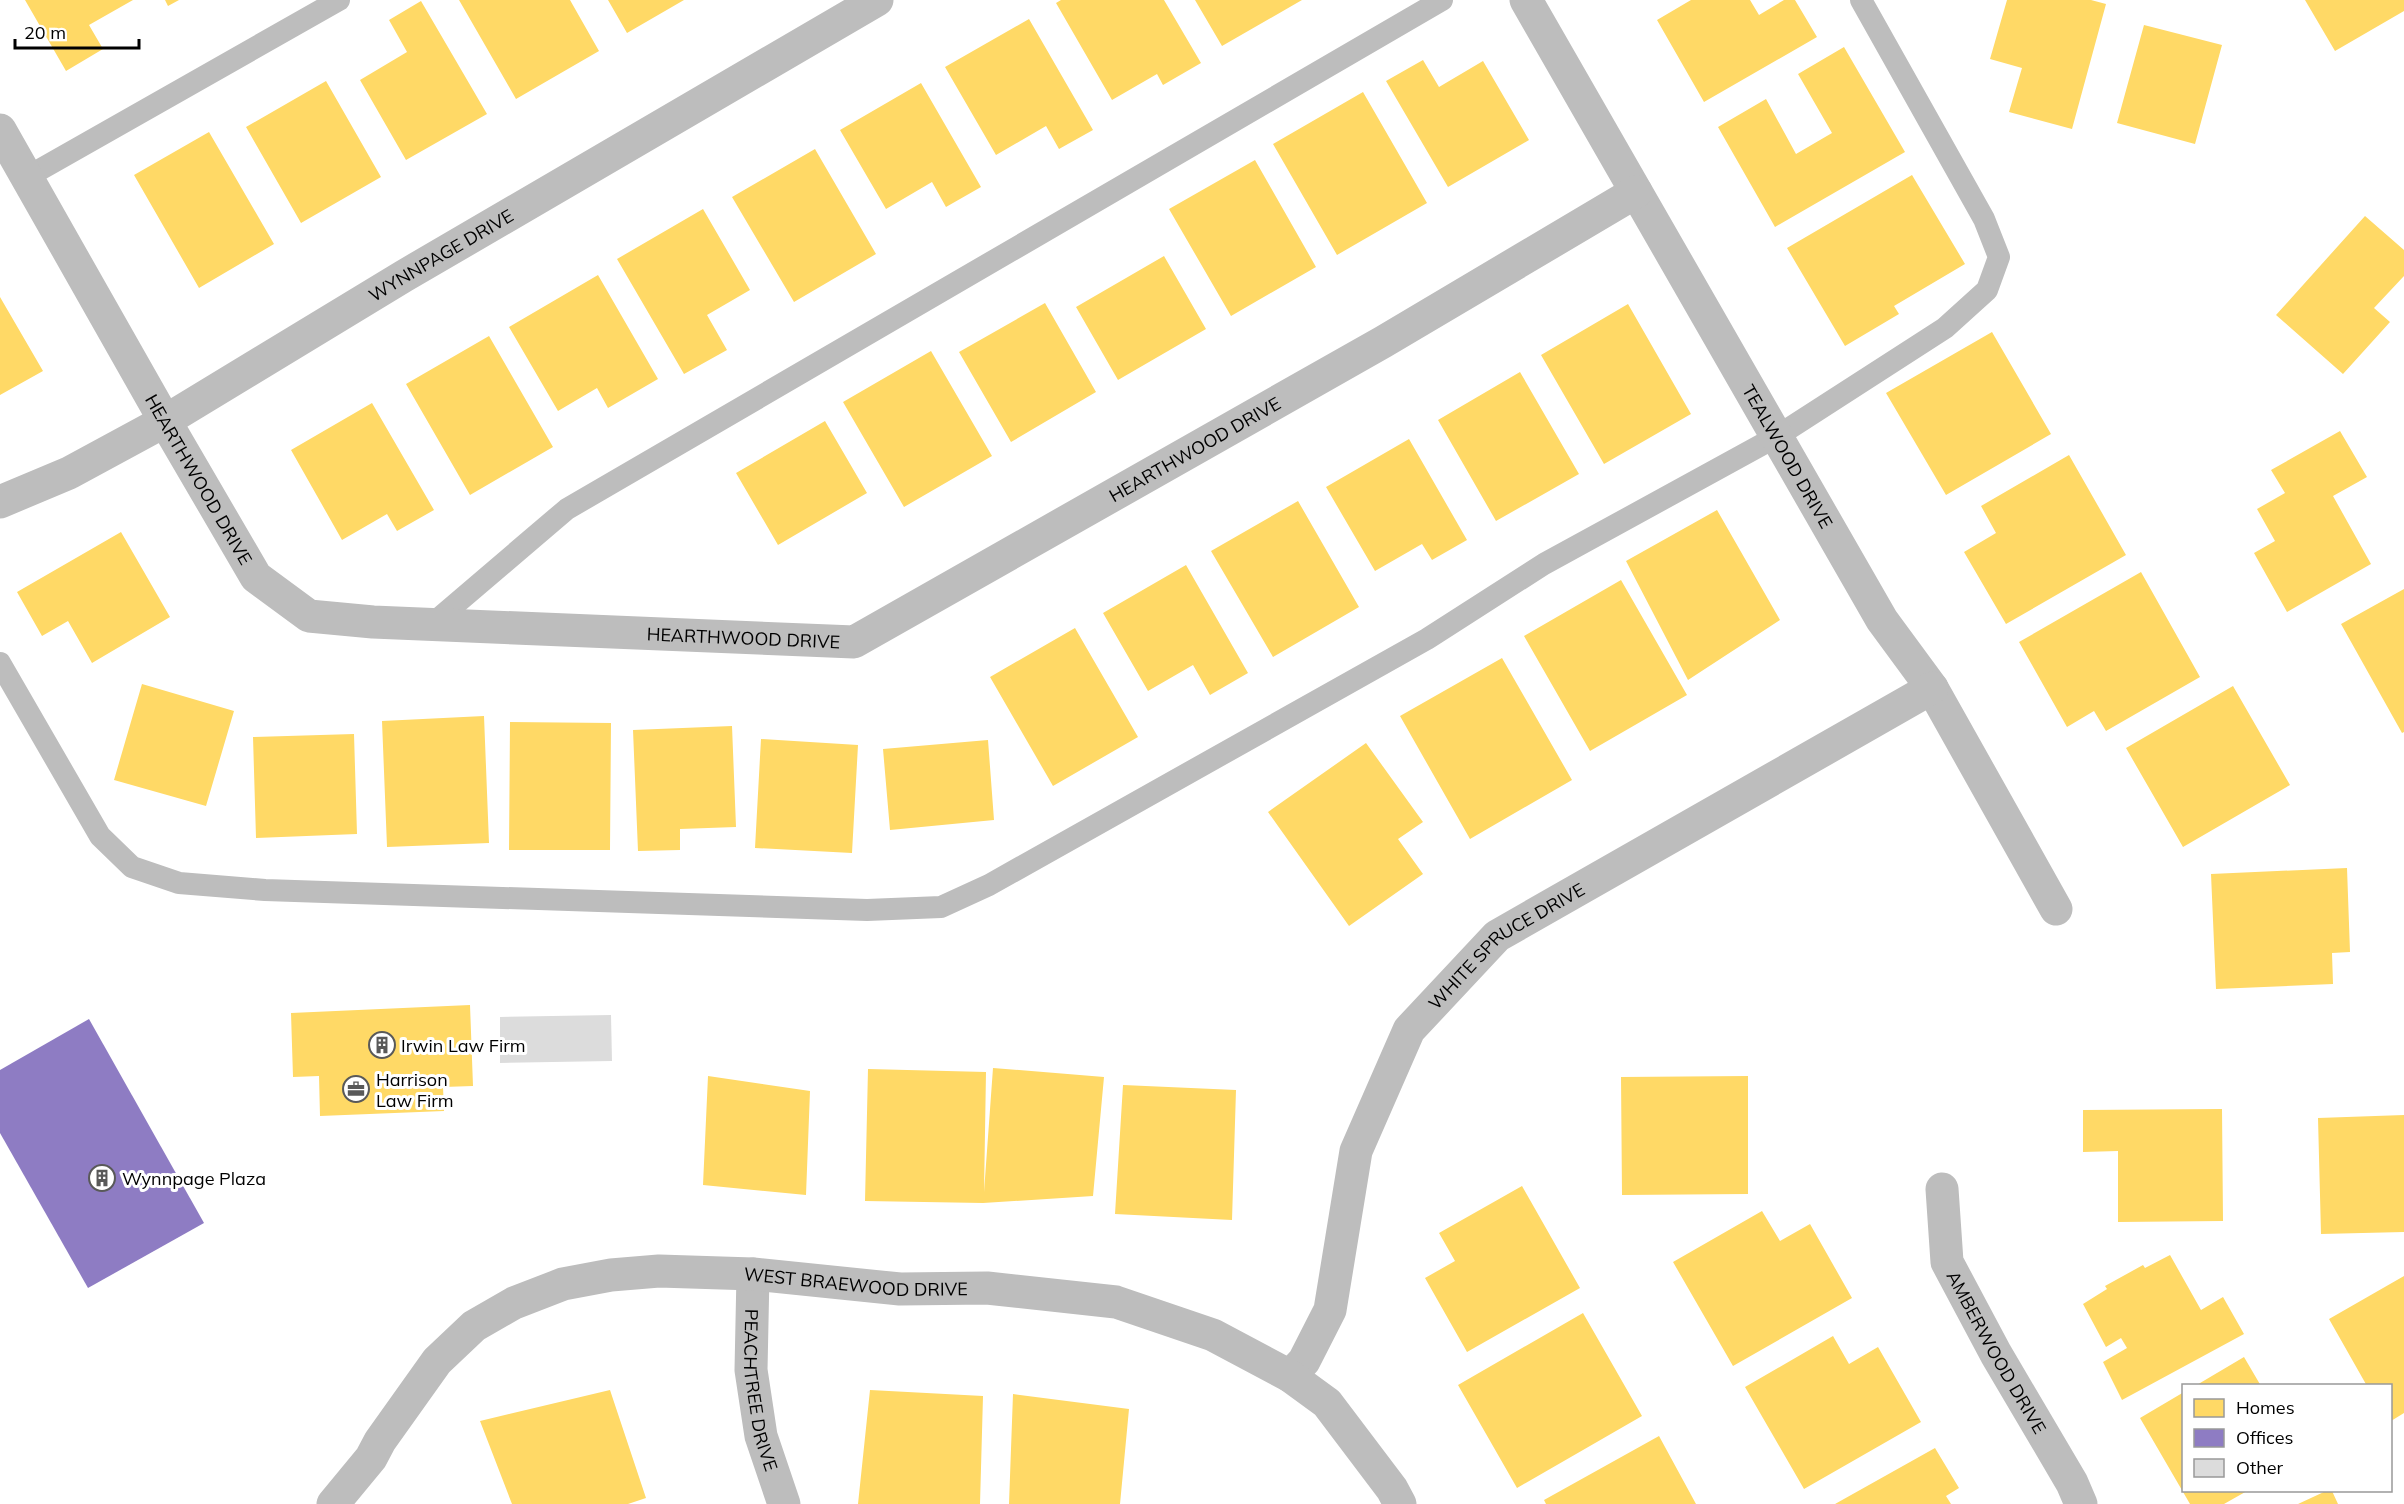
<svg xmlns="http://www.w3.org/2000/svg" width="2404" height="1504" font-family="Mulish,sans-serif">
<rect width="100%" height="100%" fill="#fff"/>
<path fill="#ffd966" d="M25,0h108l-44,25 14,24 -37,22z
M165,0h14l-11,6z
M459,0h111l29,51 -83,48z
M608,0h76l-57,33z
M1061,0h103l37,63 -38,22 -6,-11 -45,26 -56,-97z
M1195,0h107l-80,46z
M1691,0h59l9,15 25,-15h11l22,37 -113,65 -47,-82z
M2007,0h84l15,4 -34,125 -63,-17 13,-44 -32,-9z
M2305,0h99v11l-69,40z
M421,1l66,113 -81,46 -46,-80 47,-28 -18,-32z
M1029,19l64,111 -34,19 -13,-23 -50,29 -51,-88z
M2144,25l78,20 -27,99 -78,-21z
M1844,47l61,105 -130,75 -57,-100 48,-28 30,55 36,-21 -34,-59z
M1423,60l16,27 44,-26 46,79 -81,47 -62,-106z
M326,81l55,96 -80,46 -55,-96z
M921,83l60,104 -35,20 -14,-25 -46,27 -46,-79z
M1363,92l64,111 -90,52 -64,-111z
M209,132l65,112 -75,44 -65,-113z
M815,149l61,105 -82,48 -62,-105z
M1255,160l61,107 -85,49 -62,-107z
M1912,175l53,89 -71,42 5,8 -54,32 -58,-98z
M703,209l47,81 -43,25 20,35 -43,24 -67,-115z
M2365,216l39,34v26l-30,32 16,14 -47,52 -67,-59z
M1164,256l42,73 -88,51 -42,-73z
M598,275l60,104 -50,29 -11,-20 -39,23 -49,-84z
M0,297l43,74 -43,24z
M1045,303l51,89 -85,50 -52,-90z
M1628,304l63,110 -87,50 -63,-109z
M1992,332l59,102 -105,61 -60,-102z
M489,336l64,111 -83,48 -64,-111z
M931,351l61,105 -88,51 -61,-105z
M1520,372l59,102 -83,47 -58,-101z
M372,403l62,107 -37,21 -10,-17 -45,26 -51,-90z
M825,421l42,72 -89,52 -42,-72z
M2340,431l27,46 -34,19 38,68 -84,48 -33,-59 21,-12 -18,-32 28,-16 -14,-23z
M1409,439l58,101 -35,20 -10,-16 -47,27 -49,-84z
M2069,455l57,100 -120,69 -42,-72 32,-19 -15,-27z
M1298,501l61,106 -86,50 -62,-106z
M1717,510l63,110 -92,60 -62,-119z
M121,532l49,85 -78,46 -24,-42 -26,15 -25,-44z
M1186,565l62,108 -38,22 -17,-30 -45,26 -45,-78z
M2141,572l59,105 -94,54 -12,-20 -27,16 -48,-85z
M1621,580l66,115 -97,56 -66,-115z
M2404,589v143l-2,1 -61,-109z
M1075,628l63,109 -85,49 -63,-109z
M1502,658l70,122 -102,59 -70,-123z
M142,684l92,27 -28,95 -92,-26z
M2233,686l57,99 -107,62 -57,-99z
M484,716l5,127 -102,4 -5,-126z
M510,722l101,1 -1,127h-101z
M732,726l4,101 -56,2v21l-42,1 -5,-121z
M354,734l3,100 -101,4 -3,-101z
M761,739l97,6 -6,108 -97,-5z
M988,740l6,80 -104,10 -7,-81z
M1366,743l57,79 -25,17 25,35 -74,52 -81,-114z
M2347,868l3,84 -18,1 1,31 -117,5 -5,-115z
M470,1005l3,81 -30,1 1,24 -124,5 -1,-40 -26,1 -2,-64z
M993,1068l111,9 -11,119 -110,7 -118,-2 3,-132 118,3 -2,120z
M708,1076l102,15 -4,104 -103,-10z
M1748,1076v118l-126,1 -1,-118z
M1123,1085l113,5 -4,130 -117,-6z
M2222,1109l1,112 -105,1v-71l-35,1v-42z
M2404,1115v117l-83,2 -3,-116z
M1522,1186l58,102 -113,64 -42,-74 30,-17 -16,-28z
M1762,1211l18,30 30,-17 42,74 -119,68 -60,-104z
M2170,1255l31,55 22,-13 21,37 -122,66 -19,-38 24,-14 -6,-10 -15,9 -23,-43 24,-15 -2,-3 38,-21 2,3z
M2404,1276v137l-13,8v-35h-24l-38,-67z
M1583,1313l59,103 -125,72 -59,-103z
M1833,1336l16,28 29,-17 43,75 -117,67 -59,-102z
M2244,1357l17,29h-66z
M610,1390l36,108 -18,6h-116l-32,-83z
M870,1390l113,6 -3,108h-122z
M2184,1392v98l63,1 -23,13h-34l-50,-86z
M1013,1394l116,15 -9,95h-111z
M1659,1436l37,68h-150l-2,-4z
M1935,1448l24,40 -13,8 5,8h-116z
M2326,1491h6l6,13h-40z"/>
<path fill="#8e7cc3" d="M89,1019l115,204 -116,65 -88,-155v-63z"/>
<path fill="#dcdcdc" d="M611,1015l1,46 -112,2v-46z"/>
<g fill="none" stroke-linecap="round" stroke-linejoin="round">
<path stroke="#bdbdbd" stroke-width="22" d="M27,177l312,-177
M431,625l136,-116 875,-509
M0,663l100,173 32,31 47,16 86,7 602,20 74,-3 48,-22 438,-246 117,-75 232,-127 169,-109 42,-38 12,-33 -15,-38 -123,-219"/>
<g stroke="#bdbdbd" stroke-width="33">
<path id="s1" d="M1526,0l356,620 50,68 124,221"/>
<path id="s2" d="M0,130l165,291 91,156 53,39 64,6 481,20 529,-300 253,-150"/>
<path id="s3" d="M0,502l69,-29 96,-52 239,-145 473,-276"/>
<path id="s4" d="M1942,1189l5,73 49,92 76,129 9,21"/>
<path id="s5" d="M753,1274l-2,96 10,66 23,68"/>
<path id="s6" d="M1290,1376l14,-15 26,-51 26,-159 53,-121 88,-94 435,-248"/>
<path id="s7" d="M333,1504l38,-46 9,-17 57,-80 37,-35 40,-23 49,-19 48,-9 48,-4 94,3 147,15 87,-1 129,14 97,33 77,41 37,27 65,86 8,15"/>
</g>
</g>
<defs>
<symbol id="building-ring" viewBox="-11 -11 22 22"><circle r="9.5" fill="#fff" stroke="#595959" stroke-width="1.5"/><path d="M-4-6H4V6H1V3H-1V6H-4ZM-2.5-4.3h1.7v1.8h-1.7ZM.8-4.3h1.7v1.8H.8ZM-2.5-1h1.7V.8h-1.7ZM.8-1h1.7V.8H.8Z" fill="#595959"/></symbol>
<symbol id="office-ring" viewBox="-11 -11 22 22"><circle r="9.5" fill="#fff" stroke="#595959" stroke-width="1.5"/><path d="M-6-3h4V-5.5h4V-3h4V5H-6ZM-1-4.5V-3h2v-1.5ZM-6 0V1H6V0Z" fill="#595959"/></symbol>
</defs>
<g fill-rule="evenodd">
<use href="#building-ring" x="367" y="1030" width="30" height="30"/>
<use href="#office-ring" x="341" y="1074" width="30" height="30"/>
<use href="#building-ring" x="87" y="1163" width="30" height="30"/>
</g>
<g text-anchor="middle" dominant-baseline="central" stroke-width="6" stroke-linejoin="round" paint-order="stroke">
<g font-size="18" fill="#000" stroke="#fff">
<text stroke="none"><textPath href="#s3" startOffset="506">WYNNPAGE DRIVE</textPath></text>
<text stroke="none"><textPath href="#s2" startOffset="1518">HEARTHWOOD DRIVE</textPath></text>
<text stroke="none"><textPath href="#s1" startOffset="526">TEALWOOD DRIVE</textPath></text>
<text stroke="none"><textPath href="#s2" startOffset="402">HEARTHWOOD DRIVE</textPath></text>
<text stroke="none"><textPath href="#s2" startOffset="1016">HEARTHWOOD DRIVE</textPath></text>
<text stroke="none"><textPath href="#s6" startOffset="501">WHITE SPRUCE DRIVE</textPath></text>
<text stroke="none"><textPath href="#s7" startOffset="621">WEST BRAEWOOD DRIVE</textPath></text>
<text stroke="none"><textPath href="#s4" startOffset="176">AMBERWOOD DRIVE</textPath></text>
<text stroke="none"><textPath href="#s5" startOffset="117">PEACHTREE DRIVE</textPath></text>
</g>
<g font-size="18" fill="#000" stroke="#fff" text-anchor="start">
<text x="401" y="1045">Irwin Law Firm</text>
<text x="376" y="1079">Harrison<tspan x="376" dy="21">Law Firm</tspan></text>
<text x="122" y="1178">Wynnpage Plaza</text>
</g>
</g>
<rect x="2182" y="1384" width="210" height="108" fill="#ffffff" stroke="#999999" stroke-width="1.5"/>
<rect x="2194" y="1399" width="30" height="18" fill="#ffd966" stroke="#999999" stroke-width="1.5"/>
<text x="2236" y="1414" font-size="18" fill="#000000">Homes</text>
<rect x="2194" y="1429" width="30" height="18" fill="#8e7cc3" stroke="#999999" stroke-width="1.5"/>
<text x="2236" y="1444" font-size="18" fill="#000000">Offices</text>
<rect x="2194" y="1459" width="30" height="18" fill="#dcdcdc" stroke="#999999" stroke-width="1.5"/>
<text x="2236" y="1474" font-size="18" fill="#000000">Other</text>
<path d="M15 39v9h124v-9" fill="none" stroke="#000000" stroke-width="3"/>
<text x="24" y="39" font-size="18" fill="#000000" stroke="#ffffff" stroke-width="4.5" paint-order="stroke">20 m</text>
</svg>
